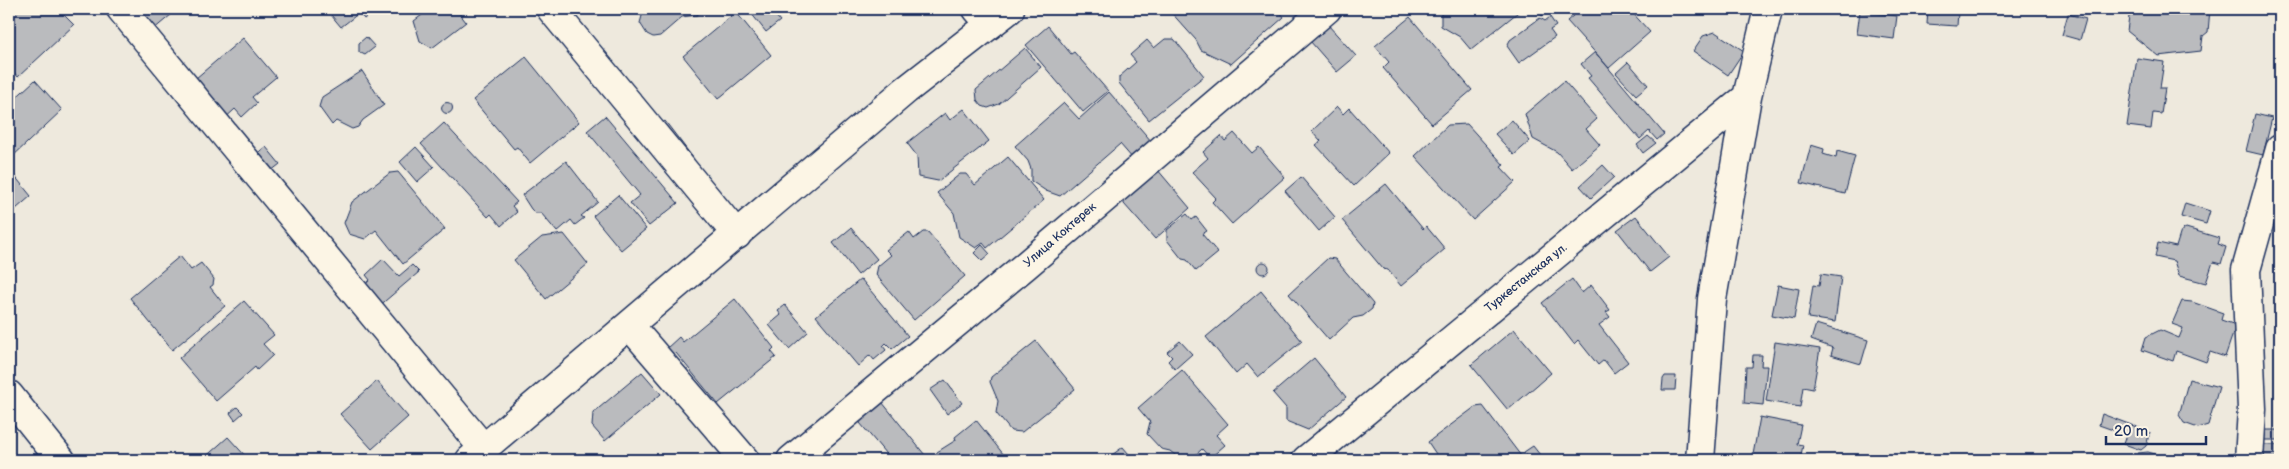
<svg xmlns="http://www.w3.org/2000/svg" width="2289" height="469" font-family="'Balsamiq Sans',sans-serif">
<rect width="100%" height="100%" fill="#eee9dd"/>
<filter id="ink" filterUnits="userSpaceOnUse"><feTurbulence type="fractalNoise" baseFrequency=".02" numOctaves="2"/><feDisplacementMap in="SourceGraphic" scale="10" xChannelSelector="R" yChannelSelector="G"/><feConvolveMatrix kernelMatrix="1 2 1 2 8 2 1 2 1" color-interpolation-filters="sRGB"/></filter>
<g filter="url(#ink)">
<path fill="#babbbe" stroke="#1b2f5e" d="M9,9h33l2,3 3,-3h11l16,16 -56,52 -9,-10z
M138,9h40l-31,26z
M326,9h50l-12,10 -5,-6 -18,14z
M430,9h26l10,13 -34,26 -12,-7 -6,-20z
M636,9h69l-8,6 -15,2 -22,19 -7,1 -6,-3 -7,-11 2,-7z
M751,9h19l10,12 -14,11 -15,-19 2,-2z
M1168,9h110l6,8 -53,47 -30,-14 -5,-10z
M1438,9h84l-51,41 -11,-13 -19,-11v-14z
M1537,9h13l-8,7z
M1581,9h48l21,23 -41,36 -42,-47z
M1806,9h34l-1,5z
M1928,9h22l-1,3h9l-1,14 -30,-2z
M2130,9h80l-2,23 -5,4 -2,15 -43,5 -31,-25z
M2249,9h31v4z
M1860,11l37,5 -3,23 -37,-5z
M736,12l35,43 -53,44 -35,-43z
M2068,14l18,5 -6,21 -18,-5z
M1410,17l62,73 -40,34 -49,-56 6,-6 -14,-16z
M1550,17l6,9 -6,4 5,7 -36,26 -12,-17 3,-6 30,-22 5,3z
M1328,25l28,31 -19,16 -27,-31z
M1048,26l23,28 3,-2 34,39 -25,21 -57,-67z
M1715,32l29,19 -16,24 -35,-24 10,-15z
M366,37l9,10 -10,8 -6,-3v-9z
M243,38l33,39 -24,20 5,6 -15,14 -7,-8 -14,13 -32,-38z
M1165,39h9l30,37 -55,44 -30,-37v-6l17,-15 -6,-7 17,-15 7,8z
M1025,48l16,19 -42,37 -11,4 -6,-2 -5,-6 -1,-10z
M1595,52l69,82 -7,6 -8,-9 -9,8 -52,-61 3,-2 -10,-12z
M526,57l53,65 -49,41 -13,-16 -3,2 -41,-49z
M2137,58l27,4 -4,26h5l-4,26 -8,-1 -2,16 -24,-3z
M1628,62l20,23 -12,10 -20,-22z
M362,71l22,34 -21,15 -5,7 -6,2 -16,-8 -4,4 -13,-18 3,-10z
M35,80l27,30 -51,48 -2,-3v-51z
M1564,81l33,38 -11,10 14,16 -28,24 -15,-17 -24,-13 -8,-25z
M1109,92l43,50 -19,17 -13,-15 -60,52 -14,-5 -15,-10v-12l-3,-8 -13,-15 49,-43 15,16z
M441.5 108a5.5 5.5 0 1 1 11 0a5.5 5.5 0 1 1-11 0Z
M1337,107l6,7 6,-6 40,45 -35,33 -38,-41 5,-4 -9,-10z
M964,109l25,32 -51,40 -20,-4 -1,-21 -10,-13 38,-30 5,7z
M2255,114l17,4 -9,37 -17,-4z
M605,116l73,87 -29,23 -19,-23 10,-8 -53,-64z
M1512,120l18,21 -16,14 -19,-21z
M665,121l29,38 -12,9 -25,-41z
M444,123l73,79 -5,4 5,6 -16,14 -10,-12 -3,3 -67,-73z
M1467,124l37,41 -3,2 14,15 -42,38 -58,-64 33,-31z
M1234,133l18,20 7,-6 26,30 -53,47 -20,-22 4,-4 -24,-26 16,-14 -5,-6 18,-16 4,5z
M1648,136l8,7 -13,10 -6,-8z
M1811,145l13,4 -1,5 13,4 1,-7 18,5 -10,38 -44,-11z
M266,147l14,17 -14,11 -14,-17z
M416,147l18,20 -17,15 -17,-20z
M1008,157l36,43 -57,48 -4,-5 -7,5 -17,-11 -5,-24 -17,-20 23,-19h6l9,11z
M566,161l32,41 -17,14 3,2 -9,7 -4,-5 -14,12 -16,-19h-6l-4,-4 -9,-14z
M1603,165l11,12 -23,21 -11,-12z
M9,169l22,27 -22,19z
M1157,169l33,39 -35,31 -31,-35 1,-7z
M398,172l47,57 -42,35 -27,-34 -11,9 -16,-5 -5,-11 8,-21 38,-29z
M1301,177l34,40 -16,14 -34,-40z
M1386,184l37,45 3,-3 19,23 -44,37 -13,-16 -5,-1 -41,-49z
M618,195l28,34 -25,21 -28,-34z
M2185,203l25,8 -4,13 -25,-7z
M1187,214l5,6 4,-3 11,14 -5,3 16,19 -22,18 -9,-11 -5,-1 -15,-19v-10z
M1636,216l33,41 -19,15 -33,-42z
M851,228l26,31 -19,16 -25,-32z
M2186,228l33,10 -2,6 9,3 -5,17 -8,-2 -7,21 -27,-7 -5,-15 -19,-4 3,-14 18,4 5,-16z
M909,232l5,7 9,-7h5l37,44 -51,44 -38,-45 2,-9 13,-11 -5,-5z
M564,234l24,30 -42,35 -32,-39 28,-23z
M982,245l8,9 -8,7 -8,-8z
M180,256l11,14 10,-7 13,16 -1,6 -3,2 15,19 -53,44 -42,-52z
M1328,258l7,1 38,45 -1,5 -9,7 -10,2 -24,22 -40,-46z
M383,259l16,17 13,-11 7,7 -48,41 -13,-22 12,-11 -4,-5z
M1257 268a6 6 0 1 1 12 0a6 6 0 1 1-12 0Z
M1821,274l20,3 -6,45 -27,-4 5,-33 6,1z
M861,279l47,57 -16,13 -6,-6 -3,3 3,4 -12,10 -4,-5 -12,11 -42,-50z
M1572,279l10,14 9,-8 19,25 -4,2 4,5 -11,8 29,37 -14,11 -10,-13 -6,5 -20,-25 -4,4 -32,-41z
M1778,285l21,4 -5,30 -22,-4z
M1261,291l41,50 -44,36 -11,-13 -11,10 -30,-37z
M735,299l39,49 -3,3 5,6 -58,47 -42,-51 -3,3 -6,-8 12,-11 4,5z
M244,301l30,34 -11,9 10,11 -16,15 -2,-3 -39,34 -37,-43z
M2182,301l10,1 31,11 -2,7 15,5 -11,32 -15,-5 -4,10 -30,-11 -3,10 -31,-11 4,-13 14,-7 19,8 4,-10 -11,-4z
M785,305l23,27 -19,17 -20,-24 12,-10 -3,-4z
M1816,324l52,16 -7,24 -30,-9 2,-7 -22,-8z
M1514,329l37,44 -43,37 -37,-45z
M1036,341l39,48 -53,43 -11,-1 -15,-18 2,-12 -8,-19 1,-5z
M1180,341l12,13 -17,15 -7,-8 4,-4 -5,-5z
M1775,342l45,7 -7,40 -10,-2 -3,20 -34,-6z
M1753,355h9l-1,11h6l-4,39 -19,-2 2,-36h6z
M1314,358l32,39 -38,33 -22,-9v-13l-13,-15z
M1182,370l46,54 -12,11 9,10 -15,13 -8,-9 -12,11h-9l-11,-9 -9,-2 -14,-15 3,-12 -12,-14z
M642,372l19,22 -56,47 -13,-15 1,-13z
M1665,376h11l-1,14h-13l1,-11z
M2189,379l30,8 -11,38 -10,3 -14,-5 -5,-8z
M945,380l17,23 -15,11 -17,-24z
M377,381l31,36 -36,32 -32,-35z
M882,402l47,58h-38l-31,-37v-8z
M1483,406l38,50 -5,4h-76l-12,-18 47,-35z
M237,407l6,6 -8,7 -5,-7z
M2102,414l48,18 -4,14 -5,4 -17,-6 3,-9 -28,-10z
M1760,417l41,8 -4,19 6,1 -3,15h-48z
M976,420l32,40h-73l2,-8 19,-12 -1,-3z
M2262,430h18v10h-17z
M228,437l21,23h-47z
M2260,445h20v15h-25z
M1533,446l11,14h-13l-7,-8z
M1123,447l11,13h-29z
M2148,452l29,8h-41l2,-7z"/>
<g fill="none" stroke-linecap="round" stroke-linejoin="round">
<defs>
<path id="street" d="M121,9l363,440
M551,9l186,226
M977,9l13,15
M630,326l115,134
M9,395l52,65
M791,460l234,-194 302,-257
M1306,460l441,-363
M1700,460l12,-161 35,-202 21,-88
M2249,460l3,-51 -6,-139 34,-121"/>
<path id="secondary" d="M470,460l436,-370 104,-81"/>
</defs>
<use href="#street" stroke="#1b2f5e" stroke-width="31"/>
<use href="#secondary" stroke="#1b2f5e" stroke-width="31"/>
<use href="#street" stroke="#fcf5e5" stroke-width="28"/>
<use href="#secondary" stroke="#fcf5e5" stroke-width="28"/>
</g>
</g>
<g text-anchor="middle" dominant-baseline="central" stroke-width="4" stroke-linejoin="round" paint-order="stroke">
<g font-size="12" fill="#1b2f5e" stroke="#fcf5e5">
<text transform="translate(1060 235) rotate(-41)">Улица Коктерек</text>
<text transform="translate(1526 278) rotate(-39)">Туркестанская ул.</text>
</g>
</g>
<rect width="2289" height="469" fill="none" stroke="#fcf5e5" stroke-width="30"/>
<rect x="15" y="15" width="2259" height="439" fill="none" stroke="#1b2f5e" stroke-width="2" filter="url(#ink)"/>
<path d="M2106 436v8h100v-8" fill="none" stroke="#1b2f5e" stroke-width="2.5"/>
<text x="2114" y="436" font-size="15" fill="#1b2f5e" stroke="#fcf5e5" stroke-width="4" paint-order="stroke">20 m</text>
</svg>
